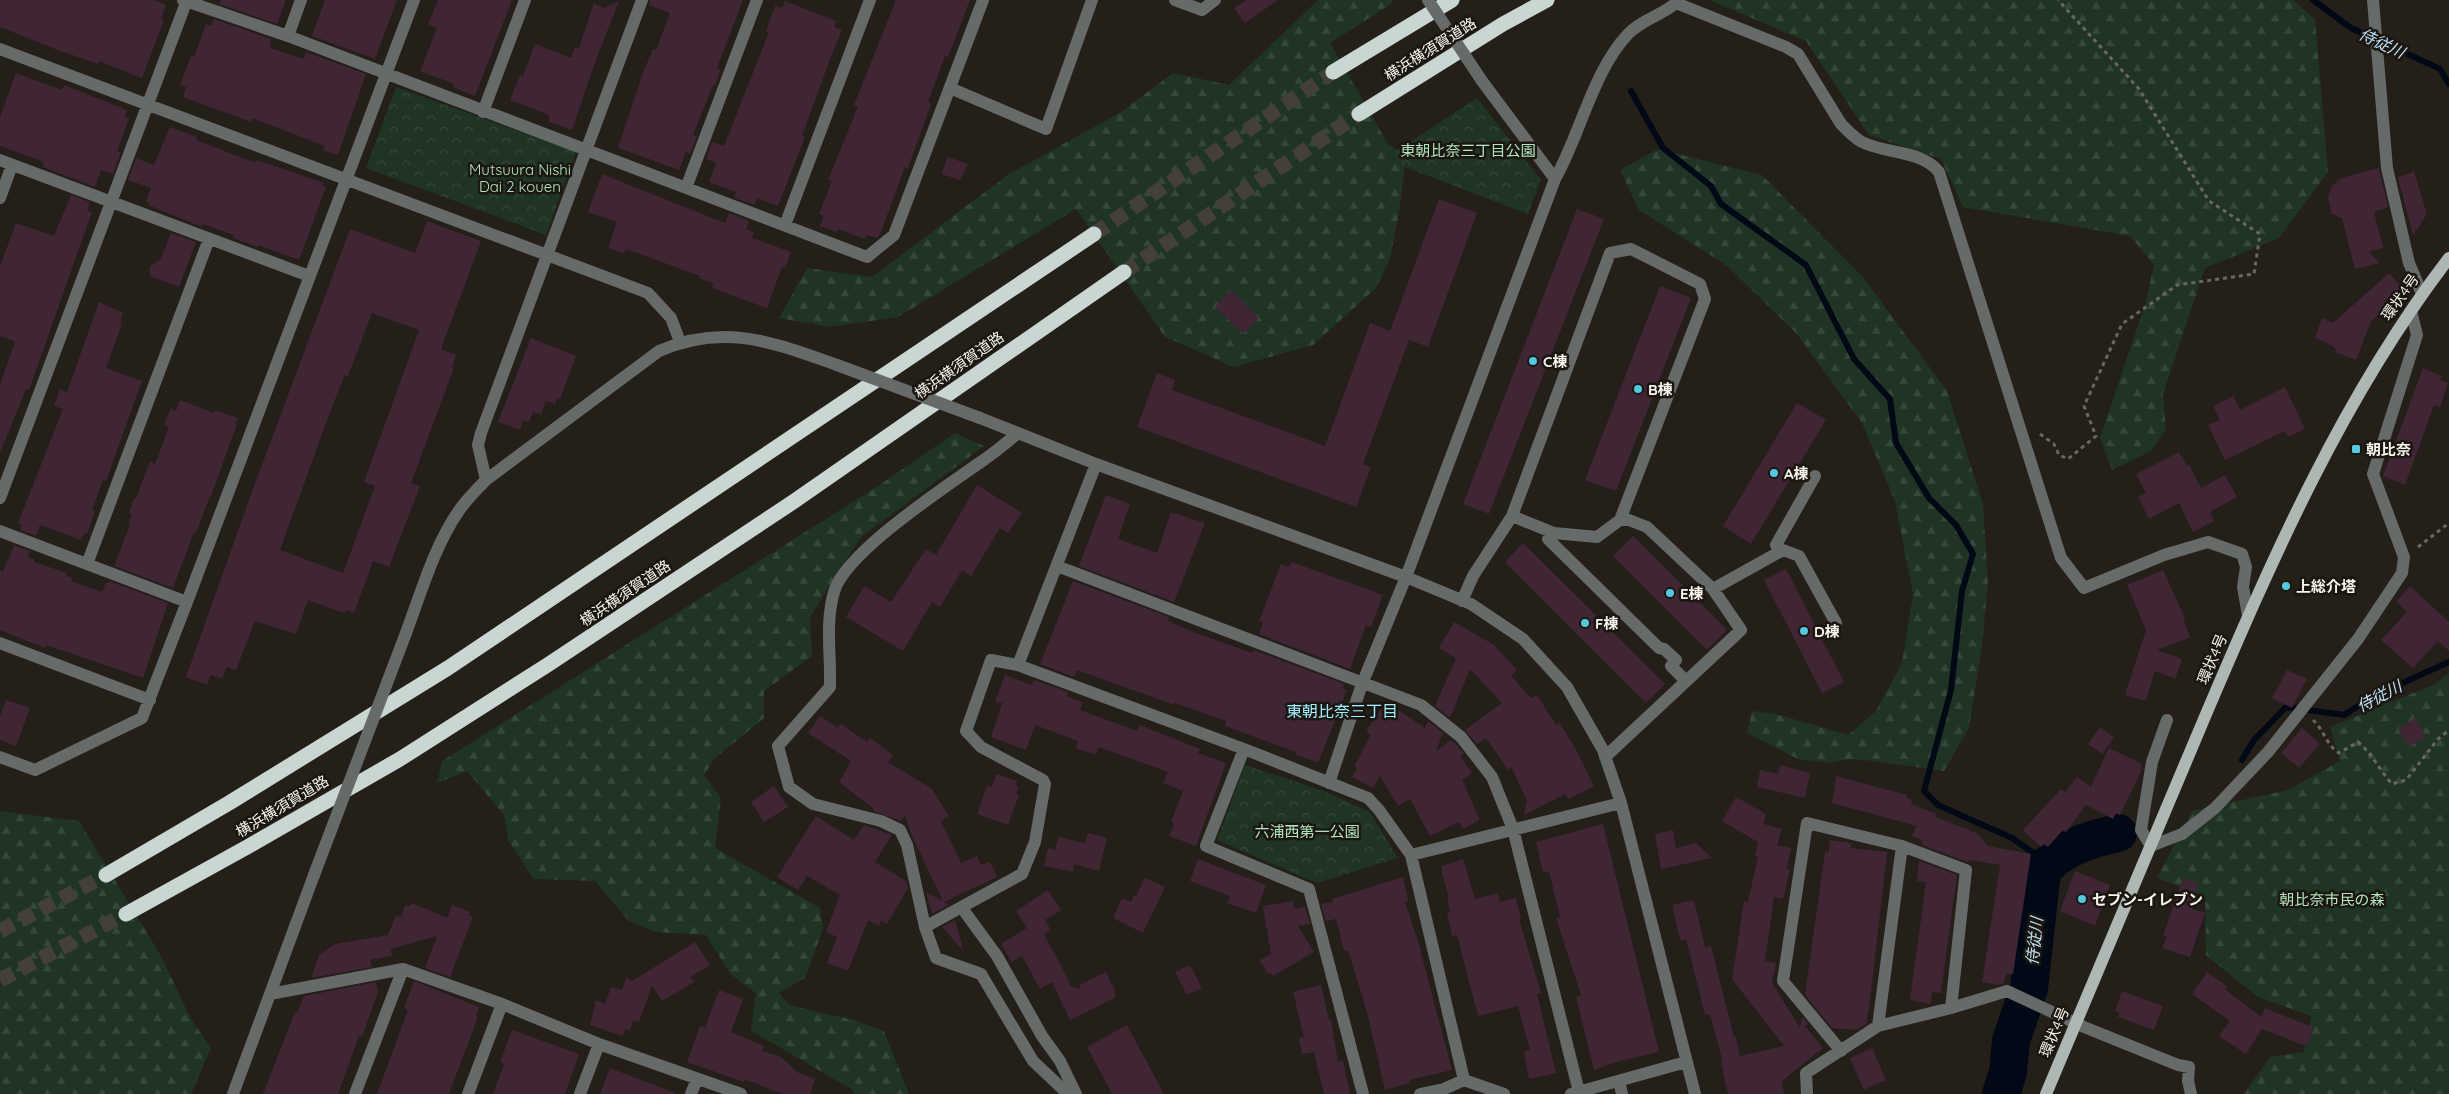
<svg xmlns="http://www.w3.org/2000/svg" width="2449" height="1094" font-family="Quicksand,'Noto Sans JP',sans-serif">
<defs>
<pattern id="forest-firs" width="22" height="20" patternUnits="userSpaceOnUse" patternTransform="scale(1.25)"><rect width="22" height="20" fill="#1f3425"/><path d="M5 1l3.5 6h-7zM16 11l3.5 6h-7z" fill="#35483a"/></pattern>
<pattern id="park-crowns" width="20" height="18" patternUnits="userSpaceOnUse" patternTransform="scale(1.25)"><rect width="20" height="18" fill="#1f3425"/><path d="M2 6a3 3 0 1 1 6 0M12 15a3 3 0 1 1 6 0" fill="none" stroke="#35483a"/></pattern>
</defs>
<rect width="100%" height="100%" fill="#241f18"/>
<path fill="url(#forest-firs)" d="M1318,0h74l1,3 -63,40 58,101 18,12 -7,57 -9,46 -14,29 -63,57 -79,22 -69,-30 -89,-128 -178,108 -69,10 -50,-9 28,-50 65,9 137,-103 112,-62 52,-39 56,12z
M1709,0h584l22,19 13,153 -49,66 -74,30 -42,126 3,35 -15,22 -39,19 -12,-32 45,-133 9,-40 -24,-29 -167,-29 -22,-48 -72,-24 -63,-94z
M1658,149l104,26 101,102 84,114 36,113 5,79 -6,63 -13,82 -25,43 -70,-10 -24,-2 -20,4 -32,-4 -51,-26 5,-22 24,3 72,21 28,-24 26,-48 11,-69 -18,-93 -33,-78 -66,-90 -70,-68 -87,-55 -19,-40z
M955,433l29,13 -123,91 -51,80 2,39 -48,35v27l-50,41 -10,16 17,23 -6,50 105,60 3,21 -18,49 -26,15 10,12 65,15 30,11 25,63h-54l-2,-4 -102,-59 5,-38 -25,-18 -25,-40 -51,-3 -27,-12 -33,-39 -62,-2 -25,-39 -4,-25 -37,-44 -30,12 5,-22 433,-273z
M2449,673v421h-205l26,-37 34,-5 7,-36 -53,-19 -52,-42 -1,-59 -48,-18 35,-67 96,-21 52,-29 -10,-34 105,-43z
M0,811l79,10 82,135 30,63 20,29 -20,46h-191z"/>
<path fill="url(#park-crowns)" d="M396,87l180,65 -30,83 -180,-67z
M1477,98l64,82 -13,34 -144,-55z
M1245,765l79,26 46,21 28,46 -81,25 -100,-43z"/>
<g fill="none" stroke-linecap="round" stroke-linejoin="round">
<path stroke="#000915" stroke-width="6" d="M2313,0l38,28 89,41 9,15
M1631,91l32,57 48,38 10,18 85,61 48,94 36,40 6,44 33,55 27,27 17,29 -11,37 -11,99 -27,101 14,14 74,33 23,16 7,17
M2242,760l12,-20 32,-33 58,8 28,-18 77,-35"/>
<path stroke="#000915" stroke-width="38" d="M2001,1094l7,-22 3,-31 18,-53 13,-117c18,-23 49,-32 76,-38"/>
</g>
<path fill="#402535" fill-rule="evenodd" d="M0,0h154l12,5 -5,14 3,1 -22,58 -43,-17 -1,3 -43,-15 -55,-22z
M221,0h65l-9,24 -58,-20z
M325,0h72l-22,59 -63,-23z
M438,0h74l-37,96 -22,-9 1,-3 -34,-13 17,-43 -9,-4z
M650,0h93l-26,68 4,2 -6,15h-2l-20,50 4,1 -7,18 -4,-2 -7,18 -61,-22 26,-78 9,-21 3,1 14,-37 -21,-8z
M896,0h74l-22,57 -3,-1 -17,46 3,2 -23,64 -3,-1 -26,70 -2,1 -10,-3 -2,4 -27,-10 -1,3 -17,-6 4,-10 -5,-2 13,-33 -4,-1 30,-73 -4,-2z
M1247,0h31l-33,23 -11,-15z
M619,1l-25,64 -22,65 -23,-8v-7l-39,-15 10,-25 3,1 12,-32 36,14 4,-11 4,1 15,-45 10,5z
M785,1l51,20 -2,6 8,3 -10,24 -30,82 3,1 -27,69 -21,-8 -2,7 -21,-7 2,-6 -27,-10 7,-19 -10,-4 6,-17 12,4 45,-114 -3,-1 9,-25 7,2z
M214,19l57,20 -1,9 33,11 3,-7 60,22 -28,81 -15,-5 2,-4 -73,-28 -1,4 -68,-25 3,-10 -6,-2 11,-29 3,1 12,-33 5,2z
M16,73l46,17 2,-5 63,25 -2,7 4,1 -12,33 4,1 -8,22 -12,-4 -6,17 -52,-20 1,-3 -2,-3 -42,-15v-29z
M170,127l27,10 -1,3 60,23 1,-3 67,23 -1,3 3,1 -27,73 -41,-15v2l-25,-9 1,-3 -31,-11 -1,3 -54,-22 1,-3 -3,-1 5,-13 -23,-8 8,-22 18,7z
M948,157l20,7 -8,16 -19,-6z
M2379,168l9,39 -14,5 9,36 -14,4 11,11 -25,6 -13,-51 -10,-4 -4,-17 4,-11 9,-8z
M2414,171l13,43 -14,21 -15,-57z
M602,174l123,49 4,-10 20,8 -3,8 8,3 -2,6 39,14 -6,16 -3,-1 -15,41 -55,-20 2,-4 -15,-6 1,-2 -74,-27 -2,5 -16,-6 9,-26 -29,-10z
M71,195l19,7 -3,9 5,1 -63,178 -3,-1 -26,64v-69l15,-42 -15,-6v-70l16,-43 38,13z
M1439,199l38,14 -49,134 -19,-7 -46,124 8,3 -15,40 -219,-80 20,-54 18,7 -3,10 153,56 45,-123 20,8z
M1577,209l27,10 -115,295 -26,-10z
M427,221l54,20 -40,108 15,6 -4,12 2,1 -43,115 9,3 -31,81 -16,-6 -19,52 -8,-3 -2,3 -36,-13 -12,34 -41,-13 -19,49 -9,-3 -5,12 -11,-4 -4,10 -21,-8 64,-180 100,-268 65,24zM372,313l47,17 -55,152 11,4 -32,87 -63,-23 52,-143 13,-32 3,1z
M171,233l25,9 -17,45 -29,-11v-10l10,-6z
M2389,273l16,18 -34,30 -15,39 -21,-8 1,-3 -5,-4 -16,-7 7,-20 11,5z
M1660,286l31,12 -75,193 -31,-11z
M1231,290l28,28 -16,16 -28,-27z
M99,302l24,11 -3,10 2,1 -16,44 36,13 -36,100 -3,-1 -11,30 3,1 -8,23 -3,-1 -3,7 -41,-15 -4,11 -16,-6 2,-5 -4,-2 45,-114 -9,-3 6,-17 7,3z
M531,338l45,18 -16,43 -3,-1 -2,6 -9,-3 -5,14 -8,-3 -4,10 -6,-2 -3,10 -22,-8z
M2423,368l19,8 -2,4 8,3 -8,24 -6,-2 -29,80 -22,-9z
M2285,387l20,42 -17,8 -3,-6 -60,29 -17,-35 12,-5 -7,-14 20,-10 7,14z
M180,400l34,13 1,-3 23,8 -3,6h2l-26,72h-1l-14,37 -2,-1 -21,56 -59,-22 16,-41h-2l4,-11 -3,-1 5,-15h2l14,-37 5,3 14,-37 -5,-2 7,-17 5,3z
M1797,403l29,17 -75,124 -28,-18z
M2179,452l8,14 2,-1 12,23 24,-13 12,22 -27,15 4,9 -21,11 -14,-29 -30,16 -11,-22 8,-4 -10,-19z
M977,485l45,28 -14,20 -8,-5 -29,48 -9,-6 -22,37 -8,-5 -29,49 -57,-34 18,-31 27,16 35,-53 10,6z
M1106,495l24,9 -12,35 39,14 14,-41 34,11 -31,79 -95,-36z
M1633,536l94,94 -20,20 -94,-94z
M1523,543l142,141 -19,19 -141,-141z
M14,545l16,6 -2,6 6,3v2l33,11 -1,3 6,2 -1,3 31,11 4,-10 2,1 1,-2 59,22 -25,75 -97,-33 -1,3 -45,-18v-60l3,2z
M1292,562l91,33 -12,32 -5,-2 -16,44 -91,-35 4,-12 -4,-1 22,-57 8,3z
M1786,569l58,113 -22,11 -58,-113z
M2163,570l22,48 -2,1 7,18 -33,13 25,9 -7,20 -20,-8 -9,30 -21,-6 21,-65 -19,-45z
M1073,581l96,36 -1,4 28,12 56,20 2,-3 90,34 -1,5 4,1 -29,73 -23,-9 1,-2 -71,-26 1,-5 -51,-18 -1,2 -97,-35 -3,7 -34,-13z
M2410,586l39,36v29l-11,-10 -25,27 -32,-28 26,-28 -11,-10z
M1454,622l40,23 23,25 -6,6 20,22 6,-3 19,30 4,-2 19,32 15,31 -26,13 -3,-5 -41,21 3,-15 -16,-33 -3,3 -22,-32 -9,6 -12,-14 37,-27 -32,-34 -20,49 -15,-12 21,-48 -17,-10z
M2287,670l20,9 -15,29 -20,-10z
M1005,675l27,10 2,-5 34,12 -1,4 16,7 -3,7 57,21 3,-6 60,24 -2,4 28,10 -30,83 -27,-10 5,-12 -3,-2 12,-31 -20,-8 5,-11 -69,-25 -3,8 -20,-7 2,-7 -43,-16 -9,25 -35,-13 11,-34 -7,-2z
M6,700l24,8 -14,38 -16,-6v-24z
M1386,702l39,26 3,-7 15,12 -7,18 15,-11 4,3 9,11 -4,2 12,17 -10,7 18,40 -17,9 -4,-7 -29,14 -20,-37 -12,7 -18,-30 -7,12 -21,-11 5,-9 -3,-2 17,-31 -5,-4z
M820,716l18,12 3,-4 26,18 3,-4 23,17 -5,7 44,27 17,27 -8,5 20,42 16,-7 4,9 9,-3 7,15 -53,25 5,3 -17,9 -6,-22 17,9 -32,-67 -6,-19 -4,6 -28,-10 1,-2 -35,-27 12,-21 -43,-28z
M2415,718l11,19 -17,10 -11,-18z
M2100,727l14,10 -12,17 -14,-10z
M2302,728l18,16 -21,24 -18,-15z
M2109,748l33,16 -2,4 2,1 -22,46 -4,-2 -3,6 -27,-14 -20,27 -3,-2 -15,17 -4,-3 -3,3 -18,-17 38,-41 4,3 12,-15 14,10z
M1780,765l30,8 -5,25 -48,-11 3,-17 18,4z
M996,774l21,7 -2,4 4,2 -3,7 3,1 -11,30 -31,-11 10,-28 5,1z
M1836,776l71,19 -1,2 6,3 -1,4 25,10 -1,3 42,16 11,13 43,8 -18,120 -7,-1 -2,10 -6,2 -16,-3 18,-117 -30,-5 -3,2 -45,-17v-5l-10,-4 5,-10 -85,-23z
M774,786l14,21 -24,15 -13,-20z
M1736,797l30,17 -2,10 18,5 -5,16 14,3 -4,21 3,1 -7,29 -9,-2 -9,64 11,2 -4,20 28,45 2,-11 7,8h-5l19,23 -41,33 2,13h-56l-7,-31h2l-12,-46 -2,-3 -4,1 -19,-76 -6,1 -8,-35 22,-5 11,47 6,-1 23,91h2l4,19 44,-10 -52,-67 12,-78 4,1 10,-46h-3l3,-14 -36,-21z
M816,816l38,24 10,-15 28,10 -17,27 31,19 2,7 -21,36 -6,-3 -2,5 -11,-6 -20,51 -21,-8 10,-26 -11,-5 14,-37 -33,-19 -9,14 -21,-13z
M1603,824l56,228 -39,9 -26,9 -18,-73 5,-2 -25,-77 4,-1 -11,-46 -6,2 -7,-31z
M1673,830l3,18 20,-5 16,15 -51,11 -6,-35z
M1088,833l19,5 -8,33 -25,-7 -1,8 -29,-6 4,-18 7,2 3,-13 27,6z
M1830,840l21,3v5l36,4 -17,149 -4,23 -10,6 -24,-2 -27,-33 20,-144 4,1z
M1198,859l68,26 -10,28 -29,-10 3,-7 -40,-15z
M1463,859l12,40 23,-6 2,9 16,-4 5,20 -2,1 22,74 -4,1 19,79 -27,6 -5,-28 6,-1 -12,-44 -40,10 -21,-81 -5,1 -5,-24h3l-3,-14h2l-7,-25v-7z
M1919,861l38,14 -16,118 -9,-1 -2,12 -20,-4 16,-118 -9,-1z
M2075,871l35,14 -15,41 -35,-15z
M1403,877l5,25h-3l13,39 34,129 -43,10 1,3 -25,7 -18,-78 -19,-62 -4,1 -8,-32 -10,2 -5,-17 12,-2 -1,-2 3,-2z
M1145,878l20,9 -22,46 -30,-15 9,-20 9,4 3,-7 2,1z
M2183,878l15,5 -8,25 15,5 -15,44 -28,-9 5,-11 -4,-1z
M1048,890l13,20 -16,10 6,10 -7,4 26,49 -1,2 10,4 2,-5 25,-12 9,19v7l-45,22 -18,-38 -12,7 -18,-33 -11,6 -10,-18 26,-16 -11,-17z
M1293,901l1,8 11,-2 5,17 -12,2 16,26 -41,24 -2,-3 -3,1 -8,-14 11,-6 -8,-48z
M412,903l35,15 5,-13 18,7 -1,3 4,2 -23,60 -25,-9 12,-32 -46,13 1,7 -22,4 2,7 -61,11 8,-23 16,-11 53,-9 8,-20 5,2 4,-12 5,1z
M955,920l9,32 -22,-25z
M695,942l15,23 -21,13 7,3 -34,20 -10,-15 -13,36 -6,-2 -3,11 -5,-2 -2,7 -33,-11 6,-25 9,4 6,-17 11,3 4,-12 6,3z
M1190,965l12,23 -15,7 -12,-23z
M2207,972l20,14 -2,3 36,28 4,-9 49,20 -8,18 -44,-17 -16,25 -27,-18 11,-15 -38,-27z
M414,981l65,26 -3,9 2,1 -29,77h-72l31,-84 -4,-2z
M376,982l2,10 -16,45 -3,-1 -21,58h-75l32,-82 2,1 7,-17z
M1321,985l8,35h2l7,42 5,-2 7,34h-26l-10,-42 -12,2 -3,-16 5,-1 -11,-45z
M719,990l24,9 -12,33 33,14 -2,5 19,6 16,15 18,7 -5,15h-28l-37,-15 -1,3 -57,-20 13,-36 5,2z
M2122,991l41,15 -9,24 -36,-13 1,-5 -4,-1z
M1127,1025l37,69h-52l-25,-47z
M512,1030l67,24 -14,40h-72l11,-30 -4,-2z
M1872,1048l14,32 -22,10 -14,-32z
M610,1068l65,25v1h-75z"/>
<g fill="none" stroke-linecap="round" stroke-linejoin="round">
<path stroke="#443f38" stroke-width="15" stroke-dasharray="15 8" stroke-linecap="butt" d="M1094,234l239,-162
M1124,272l235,-158
M0,931l106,-56
M0,980l126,-66"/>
<path stroke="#6b6760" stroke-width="3" stroke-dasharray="4 4" stroke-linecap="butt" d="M2040,434l14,10 5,11 9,4 28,-23 -12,-30 38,-82 55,-39 77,-11 6,-40 -51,-33 -70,-112 -81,-89
M2418,547l31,-24
M2313,720c11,10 14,26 26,33l19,-11c14,11 22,29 34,42l14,-4 32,-41 11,-9"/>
<path stroke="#666b6a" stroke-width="12" d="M183,0l105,36 579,221 27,-22 89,-235
M1175,0l27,10 13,-10
M2373,0l14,168 22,95 13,31
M1676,3l110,44 12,7 43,70c6,6 13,14 21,18 23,12 60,8 77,30l122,386 23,30 80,-33 44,-13 34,12 4,13 -3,20 5,29
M288,36l13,-36
M0,49l648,244 23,25 9,24
M950,88l96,41 46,-129
M483,112l42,-112
M0,160l309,116
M1555,179c25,-44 38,-108 73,-145 14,-15 33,-18 48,-31v-3
M686,188l71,-188
M0,198l12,-33
M785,225l85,-225
M980,418l116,46 310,113 65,27 52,35 44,48 36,63 18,53 74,291
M1018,433c-11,9 -21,18 -33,26 -35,25 -140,93 -151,133 -9,31 -3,63 -4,95l-52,59 11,41 24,17 68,17 19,9 7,15 18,82 11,31 45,16 52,87 35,33
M1096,464l-78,201 226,84 124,49 11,12 32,45 53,225 40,14
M486,480l-8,-35 3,-12 161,-433
M0,498l187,-498
M1512,516l42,17 43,4 23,-17h9l18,7 66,62
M0,531l187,71 227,-602
M1554,533l-6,6 111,109 5,1 12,11 -5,6 15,15
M1780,552l-4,-7 39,-69
M87,564l122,-325
M1057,566l364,139 40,32 31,40 21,52 66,263
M1462,601l11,-25 39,-60 98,-263 21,-4 69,35 5,15 -85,221
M406,633c15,-40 28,-86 52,-121 8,-12 18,-22 28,-32l173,-129c66,-29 115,-8 178,14
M0,643l150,57
M2167,720l-15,42 -11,68 10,16 31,-12 33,-26 53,-56 90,-113 44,-66 2,-16 -31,-83 44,-139 -6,-24
M1244,749l-38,97 103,43 54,205
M0,757l35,13 107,-52 45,-116
M1605,757l136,-127 -28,-41 70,-39 16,6 37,67
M1329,783l33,-99 44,-107 149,-398 -73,-98
M1411,855l210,-52
M962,908l35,48 45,80 18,25 16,33
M925,927l97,-53 13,-32 10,-58 -2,-4 -62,-33 -15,-16 25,-71 27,5
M270,994l133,-25 99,35 97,40 142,50
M1878,1026l24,-180
M1841,1051l-58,-70 24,-158 95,23 64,24 -15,138
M1619,1081l3,13
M233,1094l81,-219
M355,1094l48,-125
M468,1094l34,-90
M580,1094l19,-50
M691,1094l6,-15
M1420,1094l24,-5 20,-9
M1571,1094l115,-32
M1807,1094l-1,-21 72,-47 73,-18 56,-17 77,36 94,38 11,2 -1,14 3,13"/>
<path stroke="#adb8b5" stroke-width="12" d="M2046,1094c53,-125 105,-250 158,-375 68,-160 139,-323 245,-461"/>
<path stroke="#c9d6d3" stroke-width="15" d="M1333,72l119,-72
M1359,114l144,-90 44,-24
M106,875l123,-72 219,-135 646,-434
M126,914l123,-68 151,-87 149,-95 244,-162 331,-230"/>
<path stroke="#666b6a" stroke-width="12" d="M1428,0l54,81
M837,365l143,53
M314,875l92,-242"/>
</g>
<g fill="#55cade" stroke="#1b160f" stroke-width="2">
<circle cx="1533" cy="361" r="5"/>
<circle cx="1638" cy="389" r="5"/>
<rect x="2351" y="444" width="10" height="10" rx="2.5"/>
<circle cx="1774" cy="473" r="5"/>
<circle cx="2286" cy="586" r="5"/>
<circle cx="1670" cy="593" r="5"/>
<circle cx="1585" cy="623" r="5"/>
<circle cx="1804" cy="631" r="5"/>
<circle cx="2082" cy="899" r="5"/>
</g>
<g text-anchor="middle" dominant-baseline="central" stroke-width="5" stroke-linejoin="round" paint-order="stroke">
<g font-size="15" fill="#f8f4ef" stroke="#1b160f">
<text transform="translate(1430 49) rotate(-32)">横浜横須賀道路</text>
<text transform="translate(2400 297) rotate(-55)">環状4号</text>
<text transform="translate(959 365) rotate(-35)">横浜横須賀道路</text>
<text transform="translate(625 593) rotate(-34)">横浜横須賀道路</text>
<text transform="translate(2212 659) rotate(-67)">環状4号</text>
<text transform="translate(282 806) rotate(-31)">横浜横須賀道路</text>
<text transform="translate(2054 1032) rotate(-67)">環状4号</text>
</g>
<g font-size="15" fill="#b0e6be" stroke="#1b160f">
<text x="1468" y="150">東朝比奈三丁目公園</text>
<text x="520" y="169">Mutsuura Nishi<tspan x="520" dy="17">Dai 2 kouen</tspan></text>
<text x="1307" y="831">六浦西第一公園</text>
<text x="2332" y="899">朝比奈市民の森</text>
</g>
<g font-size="15" font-weight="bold" fill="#f8f4ef" stroke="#1b160f" text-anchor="start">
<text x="1543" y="361">C棟</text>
<text x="1648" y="389">B棟</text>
<text x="2366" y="449">朝比奈</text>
<text x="1784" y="473">A棟</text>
<text x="2296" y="586">上総介塔</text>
<text x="1680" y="593">E棟</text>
<text x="1595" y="623">F棟</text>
<text x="1814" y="631">D棟</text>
<text x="2092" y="899">セブン-イレブン</text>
</g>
<g font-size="16" font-style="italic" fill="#bee1f7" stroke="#1b160f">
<text transform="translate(2382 43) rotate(25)">侍従川</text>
<text transform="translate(2379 696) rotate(-28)">侍従川</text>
<text transform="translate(2034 941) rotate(-84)">侍従川</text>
</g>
<g font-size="16" fill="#9feefe" stroke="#1b160f">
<text x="1342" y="711">東朝比奈三丁目</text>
</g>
</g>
</svg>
